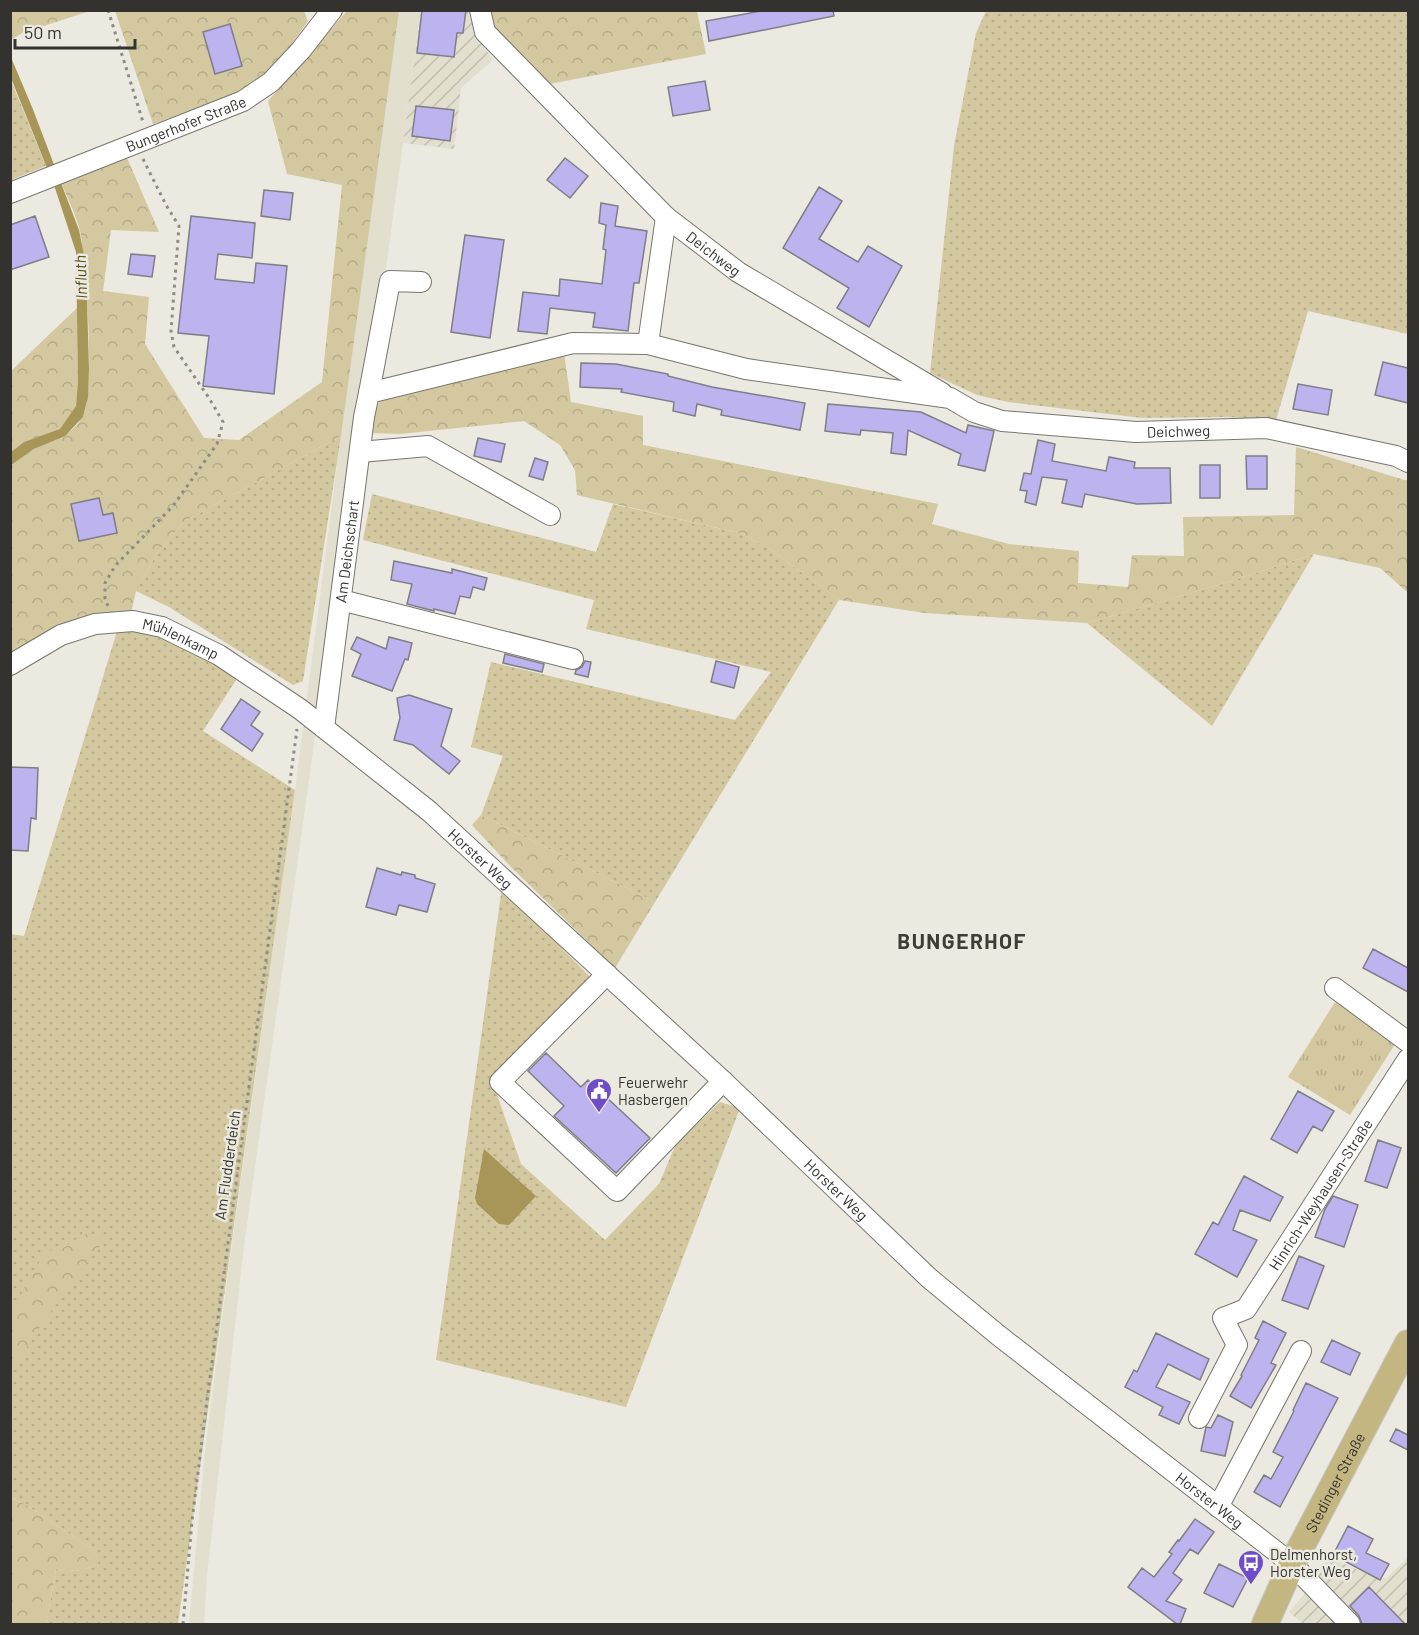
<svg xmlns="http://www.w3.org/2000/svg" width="1419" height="1635" font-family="Barlow,sans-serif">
<defs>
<pattern id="industrial-furrows" width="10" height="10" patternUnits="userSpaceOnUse" patternTransform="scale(1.5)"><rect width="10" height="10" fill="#e3dfcf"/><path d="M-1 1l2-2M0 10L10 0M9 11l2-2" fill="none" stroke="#c3c0b2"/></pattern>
<pattern id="grass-dots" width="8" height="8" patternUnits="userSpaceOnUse" patternTransform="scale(1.5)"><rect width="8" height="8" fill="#d3c89f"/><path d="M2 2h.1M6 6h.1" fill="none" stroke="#b6ac89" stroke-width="1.8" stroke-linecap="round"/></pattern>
<pattern id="forest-crowns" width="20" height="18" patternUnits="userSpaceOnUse" patternTransform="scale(1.5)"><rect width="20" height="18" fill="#d3c89f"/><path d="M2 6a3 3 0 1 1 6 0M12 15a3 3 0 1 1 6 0" fill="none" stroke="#b6ac89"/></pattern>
<pattern id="park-tufts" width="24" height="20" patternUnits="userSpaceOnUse" patternTransform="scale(1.5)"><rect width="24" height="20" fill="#d3c89f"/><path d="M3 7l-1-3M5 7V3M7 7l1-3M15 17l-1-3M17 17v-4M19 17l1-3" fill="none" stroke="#b6ac89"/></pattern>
</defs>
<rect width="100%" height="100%" fill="#ebe9e0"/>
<path fill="#e3dfcf" d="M398,11h23l-37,272 -68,447 -72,516 -37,330 -3,48h-15l16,-173 23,-178 67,-483 76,-587z"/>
<path fill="url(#industrial-furrows)" d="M421,11h53l7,32 12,17 -32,28 -7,61 -51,-6z
M1327,1556l49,22h11l21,-21v67h-105l-14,-12 27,-32z"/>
<path fill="url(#grass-dots)" d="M986,11h422v323l-100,-23 -32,109 -49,-3 -85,1 -134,-16 -31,-7 -47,-22 24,-227 22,-113z
M10,78l36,88 -35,14h-1z
M341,436l-38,245 -10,4 -124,-78 -33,-16 21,-38 28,-32z
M372,494l224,58 17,-48 126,29 31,16 69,51 -184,302 -174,-87 22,-59 -32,-9 20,-85 244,58 36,-48 -185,-43 8,-29 -231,-60z
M1314,554l-102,172 -125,-103 135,-39z
M118,628l60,12 60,37 -35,54 92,59 -117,834h-132l10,-55 20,2 22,-6 -3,-14 -72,-48 -12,-5 -1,-564 14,2z
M502,887l90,92 -100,101 29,84 84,76 54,-56 17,-40 44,-42 20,6 -114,299 -190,-47z"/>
<path fill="url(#forest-crowns)" d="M11,10h79v1l-68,22 -11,7z
M115,11h189l4,10 -35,49 -36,24 -84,30z
M347,11h52l-58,425 -156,85 -28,32 -21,38 -5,22c-47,0 -81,16 -120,39l-1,-187c8,-5 15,-11 23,-15 19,-11 36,-12 49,-32 14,-21 4,-159 -2,-187 -4,-16 -12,-32 -18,-47l10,-7 55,-19 32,74 -48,-2 -8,61 46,6 -4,47 59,94 35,2 83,-58 20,-197 -55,-11 -19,-73z
M486,11h211l9,43 -162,31 -49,-54z
M77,308l1,72 -2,26 -16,24 -36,12 -13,10v-81z
M564,353l7,49 72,14v29l295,59 -6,20 77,20 70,7 -1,32 50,4 4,-32 52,1 -1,-39 111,-2 2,-68 112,34v112l-28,-25 -66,-14 -92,30 -135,39 -162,-10 -86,-13 -69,-51 -31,-16 -162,-38 -2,-25 -15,-25 -36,-24 -124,13 -29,-1 2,-18 10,-20z
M481,815l174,87 -40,66 -104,-101 -39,-42z
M84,1234h15l4,8 -57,76 -35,54v-61l35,-60 16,-2z
M10,1498l13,5 72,48 4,14 -23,6 -20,-2 -10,55h-35z"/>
<path fill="url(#park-tufts)" d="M1335,1002l62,39 -47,74 -62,-38z"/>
<path fill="#a79657" d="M10,55l22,52 47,123 7,35 3,104 -1,28 -5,20 -18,19 -31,13 -23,16v-13l13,-10 36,-13 16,-23 2,-26 -2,-128 -21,-64 -44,-110z
M484,1149l52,47 -27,29 -10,-1 -22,-20 -2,-6z"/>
<path fill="#bcb3ef" stroke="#7f7e86" stroke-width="1.5" d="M422,10h44l-3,23h-6l-3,24 -37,-4z
M767,10h66l1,6 -125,25 -3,-20z
M230,24l12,42 -27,8 -12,-42z
M705,81l5,29 -37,6 -5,-29z
M416,106l38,4 -4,31 -38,-5z
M565,158l23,18 -18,22 -23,-18z
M819,187l23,14 -23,38 39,23 10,-16 34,20 -33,61 -32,-19 12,-20 -66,-40z
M264,190l29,3 -3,27 -29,-4z
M601,203l17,3 -3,20 32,5 -8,52h-5l-6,48 -35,-4 2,-14 -45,-5 -3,26 -29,-3 5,-39 36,4 1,-17 42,5 4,-34 -3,-1 3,-24 -7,-2z
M35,216l14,41 -39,13v-45z
M191,216l64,7 -3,35 -34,-4 -3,25 39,4 2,-20 31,3 -13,128 -71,-8 6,-50 -31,-3z
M465,235l39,5 -14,98 -39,-6z
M131,254l24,2 -3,21 -24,-3z
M1383,362l25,6v35l-33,-8z
M581,363l35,1 52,10v2l44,11 93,16 -5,27 -79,-15 1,-5 -25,-6 -2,12 -22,-5 1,-9 -53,-10 1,-3 -42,-2z
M1298,384l34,6 -4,25 -35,-6z
M828,404l93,8 45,21 2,-8 26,6 -9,40 -27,-6 3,-11 -53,-24 -2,25 -15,-2 2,-20 -32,-3 -1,5 -35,-4z
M478,438l27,6 -4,18 -27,-6z
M1038,440l17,4 -3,17 54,10 3,-14 26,5 -1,6h36l1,35 -34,1 -52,-10 -3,13 -20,-4 5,-23 -25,-3 -6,28 -11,-3 2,-11 -7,-1 4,-17 7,1z
M1246,456h21v33h-20z
M535,458l13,4 -5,18 -14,-4z
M1200,465h20v33h-20z
M99,498l4,17 10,-2 4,20 -38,8 -8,-37z
M394,561l58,12v-4l35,9 -3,12 -11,-3 -3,11 -10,-2 -5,18 -21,-5v2l-27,-7 5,-20 -21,-4z
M357,637l29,12 3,-12 23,6 -4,17 -3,-1 -13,32 -40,-15 9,-22 -10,-5z
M505,654l39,10 -2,8 -39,-9z
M585,661l6,1 -3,15 -13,-3 1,-4 6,-3z
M716,661l23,6 -5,21 -23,-6z
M409,695l43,14 -11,37 19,15 -11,13 -36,-29 -19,-5 6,-22 -3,-20z
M241,699l19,13 -9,13 12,9 -11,17 -31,-22z
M10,767l28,1 -2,51 -5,-1 -3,33 -18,-1z
M377,868l24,7 1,-3 13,3v3l20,6 -8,28 -28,-7 -3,10 -30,-8z
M1373,949l35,19v24l-45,-24z
M546,1053l35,34 7,-7 62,58 -34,35 -62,-57 10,-10 -36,-35z
M1298,1091l36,20 -12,20 -9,-5 -16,27 -26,-14z
M1378,1140l23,8 -14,40 -22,-7z
M1244,1176l39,21 -13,24 -30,-11 -7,20 24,10 -20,37 -42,-23 18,-32 5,3z
M1333,1196l25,9 -14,42 -29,-10 10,-28z
M1299,1256l25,10 -16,43 -26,-9z
M1263,1321l23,12 -15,30 5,2 -25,43 -21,-12 12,-20 -1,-1 18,-35 -4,-2z
M1156,1333l53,26 -9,21 -32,-16 -12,23 34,15 -11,22 -20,-9 4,-8 -38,-20 9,-17 3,2z
M1332,1340l28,13 -10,22 -29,-13z
M1306,1383l32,15 -58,109 -26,-15 10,-17 7,4 12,-22 -10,-5 21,-41 -1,-1z
M1218,1415l15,7 -8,34 -24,-5 5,-24 5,1z
M1396,1429l12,6v15l-18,-9z
M1195,1519l19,13 -16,22 -8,-5 -17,24 9,7 -16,21 20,8 -6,15h-3l-49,-37 14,-19 12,9 18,-23 -3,-2 9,-12 1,1z
M1348,1526l25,13 -7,14 23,11 -9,16 -47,-25z
M1219,1564l29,14 -15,29 -29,-14z
M1369,1587l36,37h-43l-3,-8 -9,-10z"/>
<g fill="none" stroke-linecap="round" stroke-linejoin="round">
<defs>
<g id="minor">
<path id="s1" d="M480,10l5,22 181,185 -18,127 98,25 204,29 24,14 28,9 134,11 130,-4 130,28 12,6"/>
<path id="s2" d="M10,193l233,-92 28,-19 30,-32 31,-40"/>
<path id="s3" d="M666,217l72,55 204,121"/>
<path d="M369,393l21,-112 31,1"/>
<path d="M360,452l68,-6 122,69"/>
<path d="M341,600l232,59"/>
<path id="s4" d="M10,665l51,-30 34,-11 38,-3 29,6 57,28 81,54 129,102 294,270 206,197 69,57 294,229 58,60"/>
<path id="s5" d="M324,728l40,-311 5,-24 204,-50 75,1"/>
<path d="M607,974l-107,108 117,109 106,-110"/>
<path d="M1335,988l73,54"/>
<path id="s6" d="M1199,1418l38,-73 -14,-27 23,-9 162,-250"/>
<path d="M1218,1507l83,-156"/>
</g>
<g id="major">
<path id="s7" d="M1265,1624l27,-60 116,-221"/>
</g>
</defs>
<use href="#minor" stroke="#78766e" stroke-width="22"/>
<use href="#major" stroke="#c6c6c5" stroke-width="28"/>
<path stroke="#8d8c86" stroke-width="3" stroke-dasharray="3 4.5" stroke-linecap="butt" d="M108,10l35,112
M108,606l-3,-7v-16l10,-17 58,-60 44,-62 6,-22 -14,-24 -35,-51 -3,-16 8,-105 -13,-21 -23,-46
M183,1624l9,-103 15,-121 90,-671"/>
<use href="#minor" stroke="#fff" stroke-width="20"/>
<use href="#major" stroke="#c3b680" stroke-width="26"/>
</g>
<defs>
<symbol id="civic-pin" viewBox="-11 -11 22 30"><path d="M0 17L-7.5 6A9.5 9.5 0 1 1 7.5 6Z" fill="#6e4dc6" stroke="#ebe9e0"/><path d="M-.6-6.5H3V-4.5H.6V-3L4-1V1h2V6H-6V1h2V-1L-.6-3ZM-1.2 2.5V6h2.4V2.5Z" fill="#fff"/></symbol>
<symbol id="bus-pin" viewBox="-11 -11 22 30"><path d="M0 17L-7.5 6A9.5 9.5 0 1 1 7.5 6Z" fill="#6e4dc6" stroke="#ebe9e0"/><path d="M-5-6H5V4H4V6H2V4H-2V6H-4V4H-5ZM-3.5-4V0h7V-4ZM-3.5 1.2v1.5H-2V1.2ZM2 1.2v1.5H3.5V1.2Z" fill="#fff"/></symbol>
</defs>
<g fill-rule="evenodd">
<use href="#civic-pin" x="584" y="1076" width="30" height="40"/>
<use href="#bus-pin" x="1236" y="1548" width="30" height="40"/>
</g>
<g text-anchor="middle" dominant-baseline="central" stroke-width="5" stroke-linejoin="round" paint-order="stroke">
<g font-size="15" fill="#33322f" stroke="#ebe9e0">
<text stroke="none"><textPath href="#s2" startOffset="189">Bungerhofer Straße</textPath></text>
<text stroke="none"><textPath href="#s3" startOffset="60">Deichweg</textPath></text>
<text stroke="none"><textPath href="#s1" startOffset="951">Deichweg</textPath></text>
<text stroke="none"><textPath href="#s5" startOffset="178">Am Deichschart</textPath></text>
<text stroke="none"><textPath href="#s4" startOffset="184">Mühlenkamp</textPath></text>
<text stroke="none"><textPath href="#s4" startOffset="558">Horster Weg</textPath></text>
<text transform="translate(227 1165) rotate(-82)">Am Fludderdeich</text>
<text stroke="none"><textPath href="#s4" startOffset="1044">Horster Weg</textPath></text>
<text stroke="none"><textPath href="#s6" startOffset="274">Hinrich-Weyhausen-Straße</textPath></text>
<text stroke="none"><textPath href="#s7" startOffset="158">Stedinger Straße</textPath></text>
<text stroke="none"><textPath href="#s4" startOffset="1530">Horster Weg</textPath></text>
</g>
<g font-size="15" fill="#33322f" stroke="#ebe9e0" text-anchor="start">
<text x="618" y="1082">Feuerwehr<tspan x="618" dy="17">Hasbergen</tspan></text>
<text x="1270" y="1554">Delmenhorst,<tspan x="1270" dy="17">Horster Weg</tspan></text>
</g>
<g font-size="16" font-style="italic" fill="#584b1a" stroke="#ebe9e0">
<text transform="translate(80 277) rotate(-92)">Influth</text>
</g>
<g font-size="21" font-weight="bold" letter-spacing="1.5" fill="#3d3c35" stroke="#ebe9e0">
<text x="962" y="940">BUNGERHOF</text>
</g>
</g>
<rect width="1419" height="1635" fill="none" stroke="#33322f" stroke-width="24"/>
<path d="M15 39v9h120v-9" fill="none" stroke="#33322f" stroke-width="3"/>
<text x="24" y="39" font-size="18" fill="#33322f" stroke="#ebe9e0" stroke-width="4.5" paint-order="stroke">50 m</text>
</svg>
